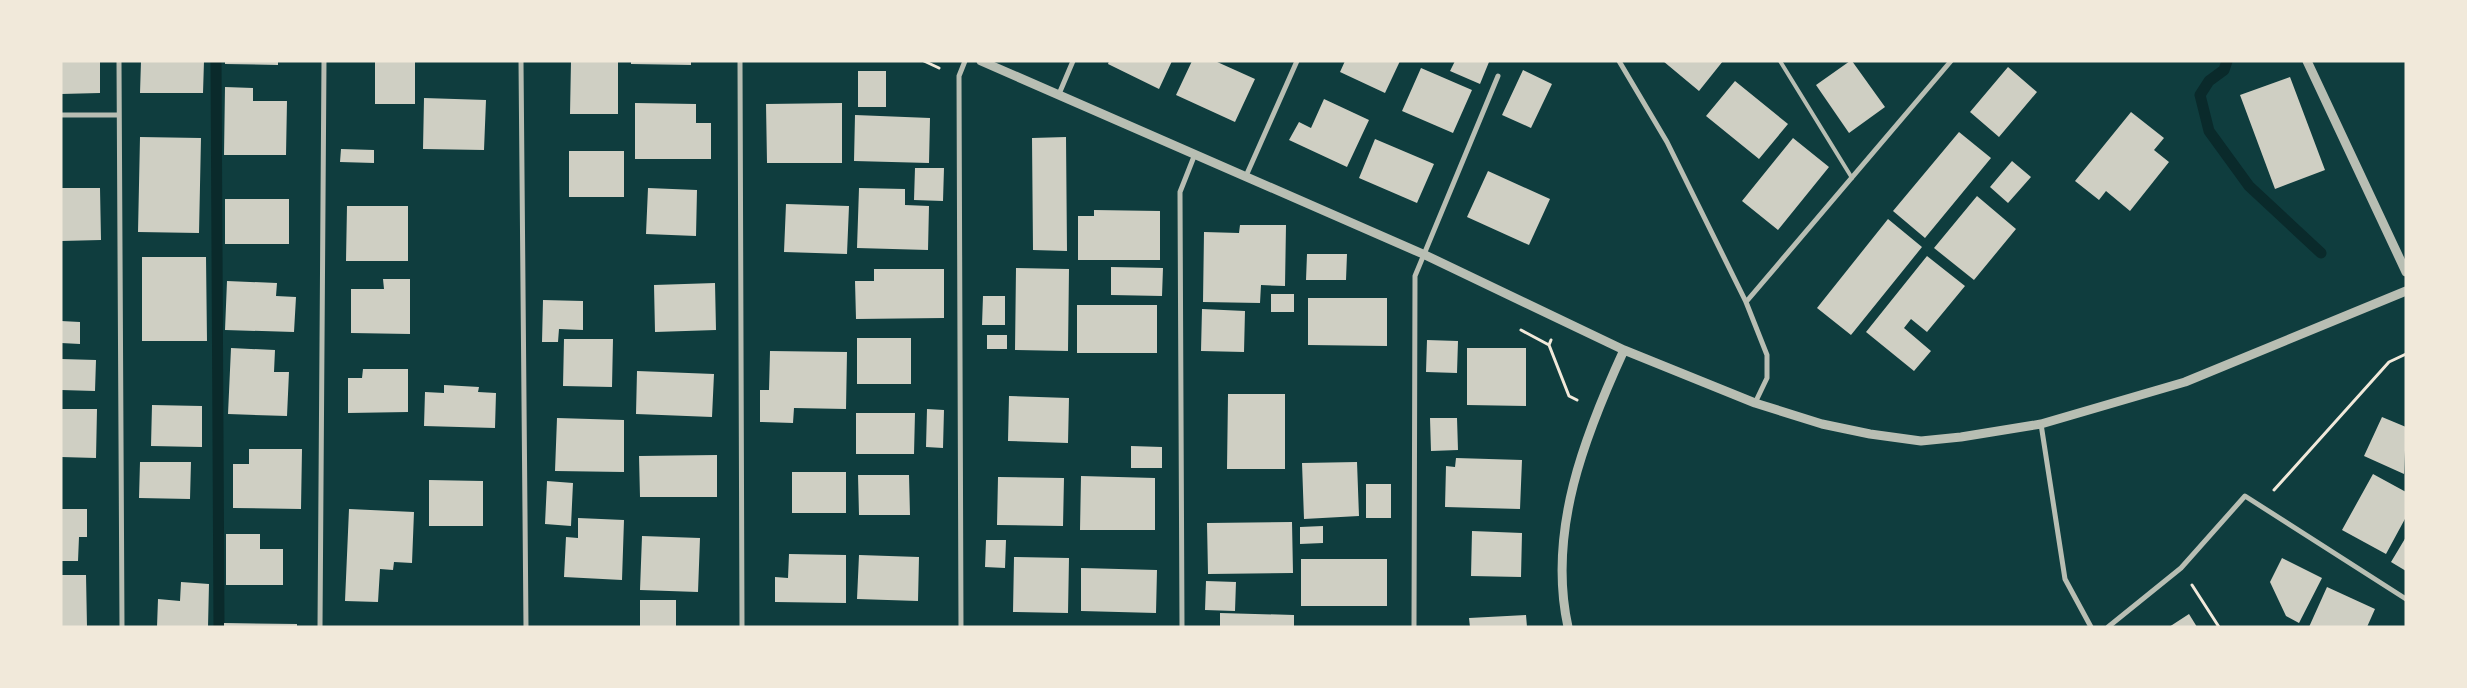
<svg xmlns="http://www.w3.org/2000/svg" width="2467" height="688" font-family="'Asap Condensed',sans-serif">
<rect width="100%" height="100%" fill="#0f3d3e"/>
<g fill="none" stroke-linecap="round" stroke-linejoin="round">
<path stroke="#0a2a2b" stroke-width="11" d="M216,61l3,566
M2227,61l-3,9 -15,11 -9,14 9,36 40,55 72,67"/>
</g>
<path fill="#cfcfc3" d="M61,61h39v32l-39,1z
M141,61h63l-1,32h-63z
M225,61h53v4l-53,-1z
M375,61h40v43h-40z
M571,61h47v53h-48z
M631,61h60v4l-60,-1z
M1109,61h63l-13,28 -51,-25z
M1192,61h23l40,18 -20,43 -59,-27z
M1345,61h55l-15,32 -45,-21z
M1455,61h32l2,1 -9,22 -30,-13z
M1663,61h60l-24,30z
M1850,61h2l33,46 -36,26 -33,-48z
M2008,67l29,25 -38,45 -29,-25z
M1421,68l51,22 -19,43 -51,-22z
M1523,70l29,14 -21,44 -29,-13z
M858,71h28v36h-28z
M2290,77l35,93 -50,19 -35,-94z
M1735,81l53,43 -29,35 -53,-43z
M225,87l28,1v13h34l-1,54h-62z
M424,98l62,2 -2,50 -61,-1z
M1324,99l45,21 -22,47 -58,-27 10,-18 12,6z
M635,103l61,1v19h15v36h-76z
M842,103v60h-75l-1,-59z
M2131,112l33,26 -10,12 15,12 -39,49 -24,-20 -7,9 -24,-19z
M855,115l75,3 -1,45 -75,-2z
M1959,132l32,26 -66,80 -32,-27z
M140,137l61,1 -2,95 -61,-1z
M1066,137l1,114 -34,-1 -1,-112z
M1793,138l36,29 -51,63 -36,-29z
M1375,139l59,25 -17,39 -58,-25z
M341,149l33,1v13l-34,-1z
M569,151h55v46h-55z
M2012,161l19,16 -23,26 -18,-16z
M915,168h29l-1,33 -29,-1z
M1488,171l62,28 -21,46 -62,-28z
M61,188h39l1,52 -40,1z
M648,188l49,2 -1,46 -50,-2z
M859,188l46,1v16l24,1 -1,44 -71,-2z
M1977,196l39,33 -42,51 -40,-32z
M225,199h64v45h-64z
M786,204l63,2 -2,48 -63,-2z
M347,206h61v55h-62z
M1094,210l66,1v49h-82v-44h16z
M1888,219l34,28 -71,88 -34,-27z
M1240,225h46l-1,61 -24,-1 -1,18 -57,-1 1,-70 35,1z
M1307,254h40l-1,26h-40z
M1927,256l38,30 -38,46 -16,-13 -7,9 27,23 -17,20 -48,-39z
M142,257h64l1,84h-65z
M1111,267l52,1 -1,28 -51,-1z
M1016,268l53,1 -1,82 -53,-1z
M874,269h70v49l-88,1 -1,-38h19z
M383,279h27v55l-59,-1v-44h33z
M227,281l50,2 -1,13 20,1 -2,35 -69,-2z
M715,283l1,47 -61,2 -1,-47z
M1271,294h23v18h-23z
M983,296h22v29h-23z
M1308,298h79v48l-79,-1z
M543,300l40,1v29l-24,-1 -1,13h-16z
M1077,305h80v48h-80z
M1202,309l43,2 -1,41 -43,-1z
M61,321l19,1v22l-19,-1z
M987,335h20v14h-20z
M857,338h54v46h-54z
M564,339h49l-1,48 -49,-1z
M1427,340l31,1 -1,32 -31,-1z
M231,348l44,2 -1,22h15l-2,44 -59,-2z
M1467,348h59v58l-59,-1z
M770,351l77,1 -1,57 -52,-1 -1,15 -33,-1v-32h9z
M61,359l35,1 -1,31 -34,-1z
M363,369h45v43l-60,1v-35h14z
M637,371l77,3 -2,43 -76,-3z
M444,385l35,2 -1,5 18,1 -1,35 -71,-2 1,-34 19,1z
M1228,394h57v75h-58z
M1009,396l60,2 -1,45 -60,-2z
M152,405l50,1v41l-51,-1z
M61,409h36l-1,49 -35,-1z
M927,409l17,1 -1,38 -17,-1z
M856,413h59l-1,41h-58z
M2382,417l24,10 -2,47 -40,-18z
M557,418l67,2v52l-69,-1z
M1430,418h27l1,32 -27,1z
M1131,446l31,1v21h-31z
M249,449h53l-1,60 -68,-1v-44h16z
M717,455v42h-77l-1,-41z
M1456,458l66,2 -2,49 -75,-2 1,-41 9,1z
M140,462h51l-1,37 -51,-1z
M1357,462l2,54 -55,3 -2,-56z
M792,472h54v41h-54z
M2373,474l33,18v25l-20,37 -44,-24z
M858,475h51l1,40h-51z
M1081,476l74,2v52h-75z
M998,477l66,1 -1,48 -66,-1z
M429,480l54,1v45h-54z
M547,481l26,2 -2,43 -26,-2z
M1366,484h25v34h-25z
M61,509h26v28h-8l-1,24h-17z
M349,509l65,3 -2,51 -18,-1 -1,8 -13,-1 -2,33 -33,-1z
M578,518l46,2 -2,60 -58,-3 2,-40 12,1z
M1292,522l1,51 -85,1 -1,-51z
M1323,526v17l-23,1v-17z
M1472,531l50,2 -1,44 -50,-1z
M226,534h34v15h23v36h-57z
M642,536l58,2 -2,54 -58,-2z
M2406,537v34l-15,-9z
M986,540h20l-1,28 -20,-1z
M789,554l57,1v48l-71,-1v-25l13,1z
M859,555l60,2 -1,44 -61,-2z
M1014,557l55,1 -1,55 -55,-1z
M2282,558l40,20 -23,45 -13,-7 -16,-34z
M1301,559h86v47h-86z
M1081,568l76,2 -1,43 -75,-2z
M61,575h25l1,52h-26z
M1206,581l30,1 -1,29 -30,-1z
M181,582l28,2 -1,43h-51l1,-28 22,2z
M2327,587l48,22 -8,18h-58z
M640,600h36v27h-36z
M1220,613l74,2v12h-74z
M2189,614l8,13h-28z
M1526,615l1,12h-57l-1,-9z
M224,623l73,1v3h-73z"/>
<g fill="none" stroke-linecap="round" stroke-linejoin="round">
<path stroke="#f1e9da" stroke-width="3" d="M924,61l15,7
M1521,330l28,15 2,-5
M1549,345l20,51 8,4
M2274,490l115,-128 17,-8
M2192,585l27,42"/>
<path stroke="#b8beb3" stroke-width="4" d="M1780,61l72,117"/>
<path stroke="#b8beb3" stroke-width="5" d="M119,61l3,566
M521,61l5,566
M740,61l2,566
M1619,61l48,81 79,160 21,53v23l-12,25
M1059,94l14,-33
M61,115h58
M1246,176l51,-115
M1746,302l205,-241
M2041,424l24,155 26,48
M320,627l4,-566
M961,627l-2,-551 6,-15
M1182,627l-2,-435 15,-38
M1414,627l1,-351 83,-200
M2108,627l73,-59 64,-72 161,103"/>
<path stroke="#b8beb3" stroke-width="9" d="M981,61l442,193 201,96 131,53 67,21 48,10 51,7 40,-4 80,-13 144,-42 221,-91
M2307,61l99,211
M1568,627c-21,-96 17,-192 56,-277"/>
</g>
<rect width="2467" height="688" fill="none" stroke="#f1e9da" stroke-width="125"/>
</svg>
